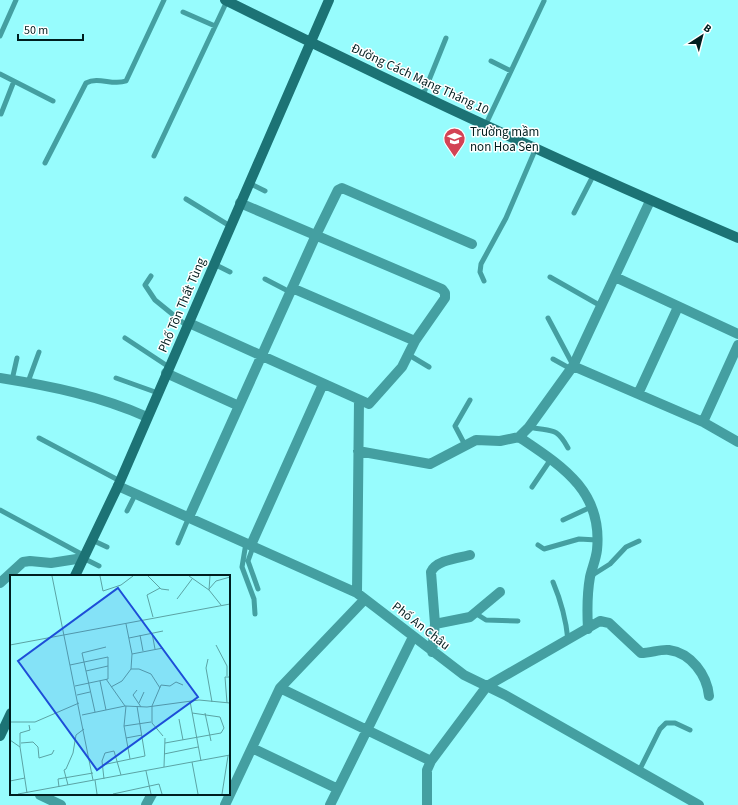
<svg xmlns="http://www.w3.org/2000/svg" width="738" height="805" font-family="'Source Sans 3',sans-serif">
<rect width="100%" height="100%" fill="#97fcfd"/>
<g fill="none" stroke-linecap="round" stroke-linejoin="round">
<path stroke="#449fa1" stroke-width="5" d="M183,12l32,14
M0,36l16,-36
M491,61l20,10
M0,74l53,27
M423,95l23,-57
M1,114l13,-33
M486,124l58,-123
M154,156l73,-155
M45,163l41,-80c13,-7 26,3 40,-2l38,-81
M249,183l16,8
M186,199l44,27
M574,213l20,-39
M214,264l16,8
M151,276l-6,9 10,15 32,26
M550,277l51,29
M265,279l25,13
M484,281l-4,-9 1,-8 25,-46 30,-70
M548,318l25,47
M125,338l44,29
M409,355l20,12
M553,359l18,10
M116,378l42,15
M12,380l5,-22
M28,382l11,-30
M529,427c23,5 27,-1 39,21
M39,438l81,43
M465,445l-10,-19 15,-26
M532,487l19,-28
M0,510l85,46
M127,511l9,-18
M563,520l28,-13
M92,540l15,7
M178,543l11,-26
M246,543l-4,24 12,32 1,15
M538,545l6,4 35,-10 18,1
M253,547l-5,14 10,28
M83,558l16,8
M591,576l19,-12 16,-17 13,-6
M553,582c8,19 13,37 15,58
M475,613l11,7 32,1
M639,771l21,-42 6,-6h9l15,7"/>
<path stroke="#449fa1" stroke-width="10" d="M615,277l123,57
M292,288l123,53
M189,323l180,81 33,-37 13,-26 30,-43v-5l-3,-4 -202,-86
M573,366l130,56 35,20
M166,373l73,33
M0,378c50,8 101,18 147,39
M638,394l40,-87
M703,422l35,-77
M519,437c43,29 84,54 78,113 -1,9 -5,18 -7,27 -3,17 -3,34 -2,52
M358,451l72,13 46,-24 24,1 19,-4 10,-10 44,-61 77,-165
M118,486l239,107 107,82 41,20 194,110
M189,517l127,-282 22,-45 4,-2 130,56
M251,545l72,-161
M0,583l23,-21 7,-1 21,2 32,-5
M357,593l2,-193
M435,624l35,-7 30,-25
M432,652l3,-28 -4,-52c5,-12 28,-14 39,-17
M280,688l151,73
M252,748l86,41
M40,795l21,10
M146,805l6,-11
M225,805l55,-117 85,-89
M330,805l83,-168
M427,805v-35l4,-9 56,-75 113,-65 9,2 32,30c10,0 19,-4 28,-3 22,3 38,25 40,46"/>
<path stroke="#1c7375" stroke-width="10" d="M225,0c169,84 340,164 513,238
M75,576l43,-90 211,-486
M0,736l11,-23"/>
</g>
<defs>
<symbol id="school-pin" viewBox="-11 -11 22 30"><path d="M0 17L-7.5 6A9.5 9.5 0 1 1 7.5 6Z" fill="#d34355" stroke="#fff"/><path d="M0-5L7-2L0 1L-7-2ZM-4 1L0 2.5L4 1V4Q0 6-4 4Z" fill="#fff"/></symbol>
</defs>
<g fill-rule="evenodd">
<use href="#school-pin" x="442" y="126" width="25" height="34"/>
</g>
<g text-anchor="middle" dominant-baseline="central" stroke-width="3" stroke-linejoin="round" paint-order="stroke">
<g font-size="13" fill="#001e1f" stroke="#fff">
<text transform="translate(420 79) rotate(25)">Đường Cách Mạng Tháng 10</text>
<text transform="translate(182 305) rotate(-67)">Phố Tôn Thất Tùng</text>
<text transform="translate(421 626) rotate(38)">Phố An Châu</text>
</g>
<g font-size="13" fill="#001e1f" stroke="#fff" text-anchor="start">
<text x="470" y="132">Trường mầm<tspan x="470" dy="15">non Hoa Sen</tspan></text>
</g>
</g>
<g transform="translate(10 575)">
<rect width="220" height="220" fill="#97fcfd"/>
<path fill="none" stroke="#5ba3a4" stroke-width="1" d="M42,1l41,204M90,1l3,15 18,-6 12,-9M138,1l13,13 8,1M179,1l20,14 12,15M199,14l7,-8 14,-4M199,15l1,-14M167,24l15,-20M143,42l-6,-22 13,-7M116,49l6,30 -1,15M142,58l3,16M130,60l3,16M119,63l34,-7M0,70l220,-41M206,70l11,21v10M122,79l31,-6M198,84l-2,9 6,34M60,90l38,-8v22l-33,7M76,96l22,-5M96,104l19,27M90,106l6,29M101,112l11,-6 9,-12h8l12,5 9,14M127,115l-4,5 8,12M67,120l13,-3M180,126l11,60M129,128l5,-11M217,128l-2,-26h5M116,131l-2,20 6,33M85,137l-13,-59 24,-6M195,138l6,28M72,140l43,-9 22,1 52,-7 31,3M169,144l4,21M0,147h25l44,-19M114,151l27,-4M153,161l-11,-13v-17l9,-21 9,1 6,-4 7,3M116,163l16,-3M0,165l10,7M11,168l12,-1 5,5 1,11 13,-4 2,-4M155,168l56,-10 3,-5 -4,-11 -28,-4M154,179l34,-7M182,187l6,32M92,190l43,-9 -8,-50M154,192l1,-29M136,196l5,23M94,204l-2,-18 3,-8 9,-2 7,24M85,205l2,14M0,206l15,-3M58,210l-4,-15 2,-1 7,-16 3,-18 8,-6M49,212l-1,-8 35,-6M17,218l-7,-46v-14l10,-3 -1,-5M8,219l212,-39M103,219l46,-10 3,10M212,219l6,-38"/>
<path fill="#1d4ed8" fill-opacity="0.15" stroke="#1d4ed8" stroke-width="2" d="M108,13l80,109 -101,73 -79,-109z"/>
<rect width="220" height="220" fill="none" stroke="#001e1f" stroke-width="2"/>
</g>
<g transform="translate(702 36) rotate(36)" stroke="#ffffff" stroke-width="3" paint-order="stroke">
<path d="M0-3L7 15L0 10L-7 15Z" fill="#001e1f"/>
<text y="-6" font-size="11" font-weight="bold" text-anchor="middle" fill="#001e1f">B</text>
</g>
<path d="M18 34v6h65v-6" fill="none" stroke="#001e1f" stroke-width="2"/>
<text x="24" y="34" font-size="12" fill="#001e1f" stroke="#ffffff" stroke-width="3" paint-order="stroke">50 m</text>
</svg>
